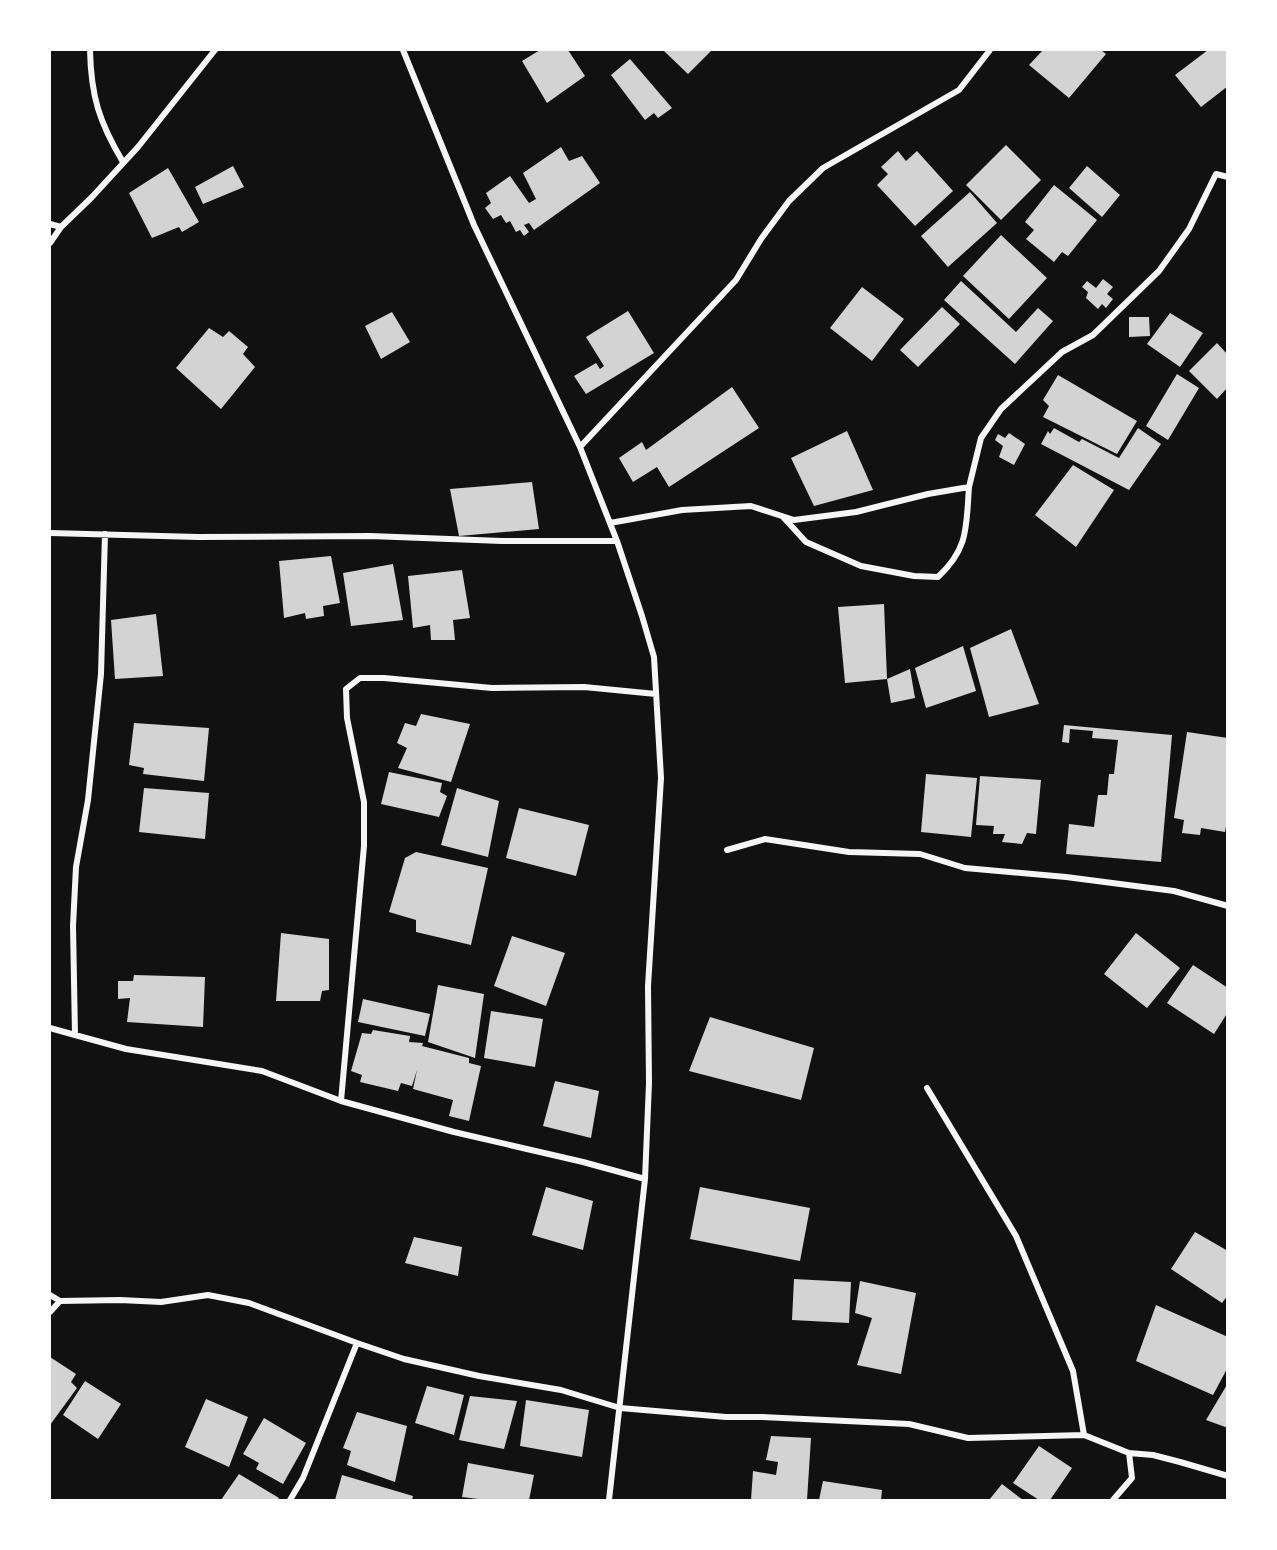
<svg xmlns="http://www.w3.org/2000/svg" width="1277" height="1550" font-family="'Public Sans',sans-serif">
<rect width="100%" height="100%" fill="#111"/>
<path fill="#d3d3d3" d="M540,50h28l17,26 -38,27 -25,-42z
M663,50h49l-24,24z
M1043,50h58l5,4 -37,44 -40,-33z
M1208,50h18l2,1v35l-27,21 -26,-32z
M630,59l42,49 -14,10 -4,-5 -9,7 -34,-45z
M1006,145l35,35 -40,40 -35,-35z
M561,147l8,14 13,-5 18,27 -66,47 -5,-7 -5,2 5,7 -5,4 -4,-6 -4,2 -6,-11 -4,2 -5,-8 -8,4 -8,-11 6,-5 -5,-10 24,-17 19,27 7,-4 -13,-26z
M898,151l8,10 11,-10 36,40 -38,35 -38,-41 11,-11 -7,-7z
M233,166l11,21 -41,17 -8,-17z
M1087,166l33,29 -18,22 -33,-29z
M168,168l31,54 -17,10 -3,-5 -27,11 -23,-45z
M1054,185l43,35 -29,36 -6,-4 -8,10 -28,-23 8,-9 -9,-8z
M970,192l27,31 -49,44 -27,-31z
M1001,235l46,43 -38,41 -46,-43z
M1103,279l10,8 -6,7 6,5 -7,9 -4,-4 -4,5 -12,-11 2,-6 -6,-5 5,-6 9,7z
M961,281l55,51 22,-24 15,13 -38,43 -71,-64z
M862,287l42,32 -32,42 -42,-33z
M942,307l18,17 -42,43 -18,-17z
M628,311l26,42 -68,41 -12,-18 22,-13 4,6 4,-3 -18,-29z
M392,312l18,30 -29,17 -16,-33z
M1170,313l33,20 -23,34 -33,-23z
M1129,317h20l1,19 -21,1z
M209,328l14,9 6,-6 19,16 -5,7 12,13 -34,42 -45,-41z
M1217,343l11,12v32l-11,12 -28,-28z
M1177,374l22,14 -31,52 -22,-14z
M1058,375l79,46 -20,33 -74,-37 6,-11 -6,-6z
M732,387l27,41 -90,59 -12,-20 -24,15 -14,-24 23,-16 4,8z
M1054,428l25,14 3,-3 37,19 19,-30 23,16 -32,46 -88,-46 7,-13 2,3z
M847,431l26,59 -59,16 -23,-48z
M1009,433l16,11 -11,21 -15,-8 4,-11 -8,-6 3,-6 7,4z
M1073,465l41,25 -38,57 -41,-32z
M532,482l7,47 -80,7 -9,-47z
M331,556l9,47 -17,3 1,10 -18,3 -1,-6 -21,5 -5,-57z
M393,564l10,56 -52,6 -8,-53z
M462,570l8,48 -17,2 2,20h-24l-1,-15 -17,3 -5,-52z
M884,604l3,75 23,-10 5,29 -24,5 -4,-24 -42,4 -7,-76z
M156,614l7,62 -48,3 -4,-59z
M1011,629l28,75 -50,13 -19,-69z
M963,646l13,45 -50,17 -11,-40z
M421,714l49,10 -19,58 -53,-14 9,-20 -10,-5 8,-20 11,3z
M134,723l75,5 -5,53 -61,-7 1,-6 -15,-3z
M1064,725l108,10 -11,127 -95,-8 3,-30 25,3 4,-32h9l2,-21h5l4,-34 -26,-2 1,-7 -23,-2 -1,14 -7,-1z
M1187,732l41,6v77l-3,17 -24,-4 -1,7 -18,-2 2,-13 -10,-2z
M389,772l53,11 -2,9 7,4 -8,21 -58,-13z
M926,774l51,4 -6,59 -50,-5z
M980,776l61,4 -5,54 -9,-1 -5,11 -20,-2 3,-8h-12l1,-8 -18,-1z
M144,788l65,5 -4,46 -66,-7z
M457,788l42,13 -11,56 -47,-12z
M519,808l70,17 -13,51 -70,-18z
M416,852l72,16 -17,77 -55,-13v-12l-27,-8 16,-54z
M281,933l48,6v51l-7,1 -2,10h-44z
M1136,933l44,35 -33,40 -43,-34z
M512,936l53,17 -19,53 -52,-20z
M1193,965l35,23v24l-14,22 -47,-31z
M134,975l71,2 -2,50 -76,-5 3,-24 -12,1v-18h15z
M438,985l46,9 -9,64 -47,-16z
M363,999l67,15 -5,22 -67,-14z
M491,1011l52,8 -8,48 -51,-9z
M710,1017l104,31 -13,52 -112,-29z
M373,1030l37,6 -1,6 14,1 -1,3 47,12v5l12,3 -12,55 -20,-5 4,-16 -40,-11 4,-19 -5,16 -11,-3 -3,8 -38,-9 2,-7 -11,-4 11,-38 9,1z
M555,1081l44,10 -8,47 -48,-12z
M546,1187l47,14 -10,49 -51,-15z
M700,1187l110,21 -10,53 -110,-22z
M1195,1232l33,19v44l-6,8 -51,-34z
M414,1237l48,10 -4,29 -53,-13z
M794,1279l57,3 -2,41 -57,-3z
M860,1281l56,12 -15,81 -44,-9 15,-47 -17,-5z
M1156,1305l72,32v30l-15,28 -77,-34z
M50,1357l26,17 -5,8 6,6 -27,37z
M85,1381l36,23 -23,35 -35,-24z
M1228,1383v45l-22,-8z
M427,1386l37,9 -10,40 -39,-12z
M470,1396l47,5 -13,48 -45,-9z
M206,1399l42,18 -19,50 -44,-20z
M526,1400l63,10 -7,47 -62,-11z
M357,1412l50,14 -12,56 -48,-17 4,-14 -8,-3z
M264,1418l42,25 -23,41 -27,-15 3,-6 -16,-9z
M771,1436l40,2 -4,62h-56l2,-29 23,4 2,-13 -12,-2z
M1039,1446l33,22 -22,32h-11l-26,-17z
M468,1463l66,12 -5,25h-43l-24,-3z
M239,1474l40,24 -1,2h-57z
M342,1475l71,21 -1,4h-77z
M823,1481l59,9 -1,10h-62z
M1002,1484l21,16h-34z"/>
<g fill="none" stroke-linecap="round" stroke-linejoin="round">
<path stroke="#f5f5f5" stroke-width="6" d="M90,50c1,46 9,72 33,112
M403,50l71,175 106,222 37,94 25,75 12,41 7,121 -13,208 1,97 -4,96 -36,321
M50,224l11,3
M50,243l11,-16 31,-30 46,-50 77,-97
M580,447l156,-167 25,-41 28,-38 34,-33 136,-78 31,-40
M784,518l22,24 55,24 53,10 24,1c31,-29 28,-50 31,-90
M610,523l72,-13 69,-4 43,14 62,-8 72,-18 41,-7 12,-49 20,-29 61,-57 31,-17 66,-64 30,-42 27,-55 12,3
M50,533l148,4 172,-1 132,5h115
M105,534l-4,140 -13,126 -12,67 -3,59 2,109 51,14 136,22 79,30 113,31 129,30 62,17
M727,850l38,-11 84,13 71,2 45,14 101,9 108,14 54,15
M50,1028l25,7
M927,1088l89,148 57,135 11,64 45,18 24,2 27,7 48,14
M341,1101l23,-255v-44l-17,-84 -1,-29 14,-11h24l108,10 92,-1 72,7
M50,1295l10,6
M50,1312l10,-11 60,-1 41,2 47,-7 41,8 108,40
M290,1500l13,-22 54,-135 47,16 75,17 82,14 59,18 106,9h36l147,7 59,14 116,-3
M1113,1500l19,-22 -3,-25"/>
</g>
<rect width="1277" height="1550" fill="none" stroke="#ffffff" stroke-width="102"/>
</svg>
